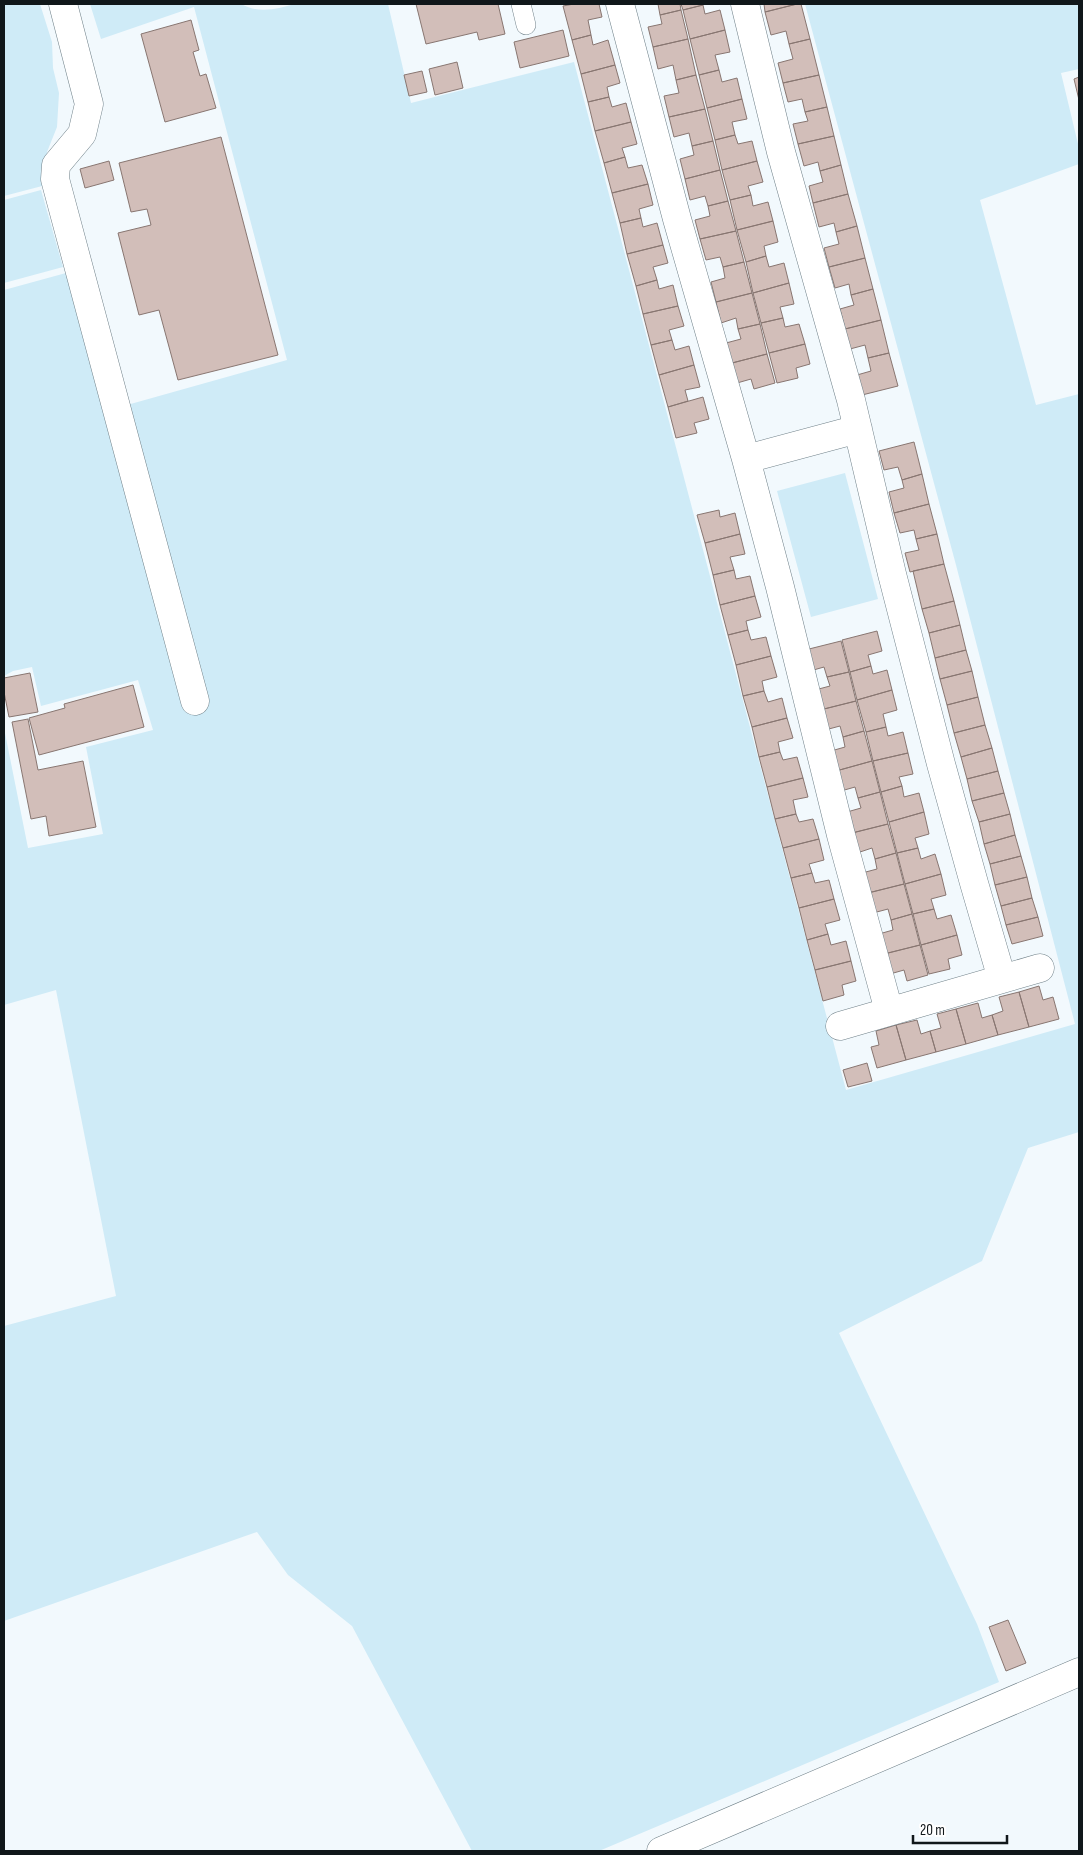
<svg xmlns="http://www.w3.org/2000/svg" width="1083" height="1855" font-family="'Sofia Sans Condensed',sans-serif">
<rect width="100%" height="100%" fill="#f2f9fd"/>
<path fill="#cfebf7" d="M4,4h36l12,38 1,26 6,25 -2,34 -10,25 -1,33 -42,11z
M90,4h151c18,10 36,5 54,0h93l23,99 163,-41 272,1028 229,-66 -119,-459 -151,-561h274v65l-18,4 18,75v16l-99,36 56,205 43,-11v738l-51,16 -46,113 -143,72 138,291 22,58 -400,169h-127l-120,-225 -64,-51 -31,-43 -253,89v-295l112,-30 -60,-306 -52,15v-277l24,120 75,-14 -17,-87 67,-17 -15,-50 -97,26 -9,-39 -19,4 -9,5v-386l62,-17 52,193 9,-61 160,-45 -93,-353 -93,32z
M41,190l22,77 -59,16v-83z
M845,473l33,126 -67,18 -34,-126z"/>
<path fill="#d2beb9" stroke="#887671" d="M416,4h82l7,30 -26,6 -2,-8 -51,12z
M574,4h25l3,13 -14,3 3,15 -19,5 -9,-34z
M658,4h22l1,6 -21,5z
M681,4h22v1l-20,5z
M764,4h33l-32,8z
M797,4h4l9,35 -21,5 -3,-13 -15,4 -6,-23z
M703,5l2,9 15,-4 5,20 -35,9 -7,-29z
M681,10l7,29 -35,8 -5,-20 14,-3 -2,-9z
M191,20l8,30 -6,2 7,24 6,-2 10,34 -51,14 -24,-88z
M563,30l6,26 -49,12 -6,-26z
M725,30l5,22 -15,3 4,15 -20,5 -9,-36z
M591,35l2,10 15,-5 7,25 -34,9 -9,-34z
M688,39l8,36 -20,5 -3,-15 -15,4 -5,-22z
M810,39l9,36 -36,8 -5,-20 15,-4 -4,-15z
M457,62l6,26 -28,7 -6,-26z
M615,65l5,18 -13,4 2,10 -21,5 -7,-28z
M719,70l3,12 15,-4 5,21 -35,9 -8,-33z
M422,71l5,21 -18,4 -5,-21z
M696,75l9,34 -36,8 -5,-21 15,-3 -3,-13z
M819,75l8,32 -22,5 -3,-13 -14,3 -5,-19z
M1079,77v23l-5,-21z
M609,97l3,10 14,-4 5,19 -36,9 -7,-29z
M742,99l5,20 -15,3 3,13 -20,5 -8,-32z
M827,107l7,29 -36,8 -5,-20 15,-3 -3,-9z
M705,109l8,32 -21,5 -3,-13 -15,4 -5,-20z
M631,122l6,22 -15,4 3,9 -21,6 -9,-32z
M735,135l3,9 14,-3 5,20 -35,9 -7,-30z
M834,136l7,29 -21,6 -2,-9 -14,4 -6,-22z
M221,137l57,218 -100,25 -19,-70 -20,5 -21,-82 33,-8 -4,-16 -16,3 -12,-49z
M713,141l7,29 -35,9 -5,-20 14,-4 -2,-9z
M625,157l3,11 14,-3 6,19 -36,9 -8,-30z
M109,161l5,19 -29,8 -5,-19z
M757,161l6,21 -15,4 3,9 -21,5 -8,-30z
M841,165l7,29 -35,9 -4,-17 14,-4 -3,-11z
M720,170l8,31 -20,5 -3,-10 -15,4 -5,-21z
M648,184l5,21 -14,4 2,9 -21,5 -8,-30z
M848,194l9,32 -21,6 -2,-9 -15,4 -6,-24z
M751,195l2,11 15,-4 5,19 -36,9 -7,-30z
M728,201l8,30 -36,8 -5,-19 15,-4 -2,-10z
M641,218l2,9 14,-4 6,22 -36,9 -7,-31z
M773,221l5,21 -14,4 2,10 -20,6 -9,-32z
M857,226l8,32 -36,9 -5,-19 15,-4 -3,-12z
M736,231l8,31 -21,5 -3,-10 -14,3 -6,-21z
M663,245l5,18 -15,4 4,13 -21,6 -9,-32z
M766,256l3,11 15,-4 5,20 -36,10 -7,-31z
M865,258l8,31 -22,6 -2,-11 -14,4 -6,-21z
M744,262l8,31 -36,9 -5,-20 14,-4 -2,-11z
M657,280l2,9 14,-4 5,21 -35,8 -7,-28z
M789,283l5,21 -14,3 3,11 -22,5 -8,-30z
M873,289l8,31 -36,9 -5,-20 14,-4 -3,-10z
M752,293l8,31 -22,5 -2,-11 -15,5 -5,-21z
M678,306l6,20 -15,4 3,10 -21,5 -8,-31z
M783,318l2,9 14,-3 6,20 -36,9 -8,-30z
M881,320l8,33 -21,5 -3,-13 -15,4 -5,-20z
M760,324l7,30 -35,9 -6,-20 15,-4 -3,-10z
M672,340l3,10 14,-4 5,19 -35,10 -8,-30z
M805,344l5,20 -14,4 2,10 -21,5 -8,-30z
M889,353l9,33 -36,9 -5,-20 14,-4 -3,-13z
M767,354l8,29 -21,6 -3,-10 -14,4 -5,-20z
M694,365l6,22 -15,3 3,11 -20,6 -9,-32z
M703,397l6,22 -15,4 3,10 -21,5 -8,-31z
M914,442l8,32 -20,6 -4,-13 -14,3 -5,-19z
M922,474l7,30 -35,9 -5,-21 15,-4 -2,-8z
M929,504l8,30 -21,5 -2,-9 -14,3 -6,-20z
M719,510l1,7 15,-4 5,21 -35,9 -8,-28z
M740,534l5,20 -15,3 4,13 -21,5 -8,-32z
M937,534l7,30 -34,8 -5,-19 14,-3 -3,-11z
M944,564l10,37 -32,8 -9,-38z
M734,570l2,9 14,-3 5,20 -35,9 -7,-30z
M755,596l6,21 -15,4 2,9 -20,5 -8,-30z
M954,601l6,24 -31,8 -7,-24z
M960,625l6,25 -31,8 -6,-25z
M748,630l3,10 15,-3 5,19 -35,9 -8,-30z
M877,631l5,20 -14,4 3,11 -21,6 -8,-32z
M841,641l8,31 -22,5 -3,-10 -14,4 -5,-21z
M966,650l6,21 -32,8 -5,-21z
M771,656l6,21 -15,4 2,10 -21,5 -7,-31z
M871,666l2,8 14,-4 5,20 -35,10 -7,-28z
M972,671l6,26 -31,8 -7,-26z
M849,672l7,29 -36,9 -5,-20 15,-4 -3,-9z
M30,673l8,39 -29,5 -5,-25v-14z
M133,685l11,42 -105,28 -10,-37 36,-10 -1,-4z
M892,690l5,20 -14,4 3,13 -20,5 -9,-32z
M764,691l4,11 14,-4 5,20 -35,9 -9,-31z
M978,697l7,28 -31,8 -7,-28z
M856,701l8,30 -21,6 -3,-11 -15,4 -5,-20z
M787,718l6,20 -15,4 2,10 -21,5 -7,-30z
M28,719l10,51 45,-9 13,66 -47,9 -3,-20 -15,3 -19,-97z
M985,725l7,23 -31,9 -7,-24z
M886,727l2,9 15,-4 5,21 -35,8 -7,-29z
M864,731l8,30 -36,10 -5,-20 14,-4 -2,-10z
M992,748l6,23 -31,8 -6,-22z
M780,752l3,8 14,-3 6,21 -36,9 -8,-30z
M908,753l5,21 -14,3 3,9 -21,6 -8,-31z
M872,761l8,31 -22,6 -3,-11 -14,4 -5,-20z
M998,771l6,22 -32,8 -5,-22z
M803,778l5,19 -15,3 3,14 -21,5 -8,-32z
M902,786l2,11 15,-4 5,19 -35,10 -8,-30z
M880,792l8,32 -36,9 -5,-21 14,-4 -3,-10z
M1004,793l6,21 -31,8 -7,-21z
M924,812l5,22 -14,4 3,10 -21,5 -8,-31z
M796,814l3,8 14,-3 6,20 -36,9 -8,-29z
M1010,814l5,21 -31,9 -5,-22z
M888,824l8,29 -21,6 -3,-11 -15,5 -5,-20z
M1015,835l6,21 -31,8 -6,-20z
M819,839l5,21 -15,4 3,9 -21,5 -8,-30z
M918,848l3,11 14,-5 6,20 -36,10 -8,-31z
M896,853l8,31 -36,9 -6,-20 15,-4 -2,-10z
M1021,856l6,21 -32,8 -5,-21z
M812,873l3,10 14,-3 5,19 -35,9 -8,-30z
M941,874l5,21 -15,4 3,10 -21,5 -8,-30z
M1027,877l5,21 -31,8 -6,-21z
M904,884l8,30 -21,6 -3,-11 -15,4 -5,-20z
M1032,898l6,19 -32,8 -5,-19z
M834,899l6,21 -15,4 3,10 -21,6 -8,-32z
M934,909l3,10 14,-4 6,20 -36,10 -8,-31z
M912,914l8,31 -36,9 -5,-20 14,-4 -2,-10z
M1038,917l5,19 -31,8 -6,-19z
M828,934l3,11 15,-4 5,20 -36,9 -8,-30z
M957,935l5,20 -14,4 2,10 -21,5 -8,-29z
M920,945l8,30 -21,6 -3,-11 -14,4 -6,-20z
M851,961l5,20 -14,4 2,10 -21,6 -8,-31z
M1039,986l4,14 10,-3 6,22 -30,8 -10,-35z
M1019,992l10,35 -31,8 -6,-20 11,-4 -4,-14z
M978,1003l4,15 10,-3 6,20 -32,9 -10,-35z
M956,1009l10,35 -30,8 -6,-21 11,-3 -4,-14z
M917,1020l4,14 9,-3 6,21 -30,8 -10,-35z
M896,1025l10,35 -29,8 -6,-21 8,-2 -3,-14z
M867,1063l5,18 -24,6 -5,-17z
M1008,1620l18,43 -20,8 -17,-44z"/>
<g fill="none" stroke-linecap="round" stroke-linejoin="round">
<defs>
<path id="service" d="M521,4l5,21"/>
<path id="minor" d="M63,4l26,100 -7,30 -26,31 -1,14 140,522
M620,4l57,215 69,240 34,128 61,248 48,176
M745,4l36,148 70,248 41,174 49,190 33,119 28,96
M746,459l112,-30
M840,1026l200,-58
M661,1851l418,-179"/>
</defs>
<use href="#service" stroke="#708189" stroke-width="20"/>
<use href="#minor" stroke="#708189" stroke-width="29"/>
<use href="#service" stroke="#fff" stroke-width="19"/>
<use href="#minor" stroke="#fff" stroke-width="28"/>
</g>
<rect width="1083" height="1855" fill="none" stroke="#10171a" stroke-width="10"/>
<path d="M913 1835v8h94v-8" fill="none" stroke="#10171a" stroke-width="2.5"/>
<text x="920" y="1835" font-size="15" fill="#10171a" stroke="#ffffff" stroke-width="4" paint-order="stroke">20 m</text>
</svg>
